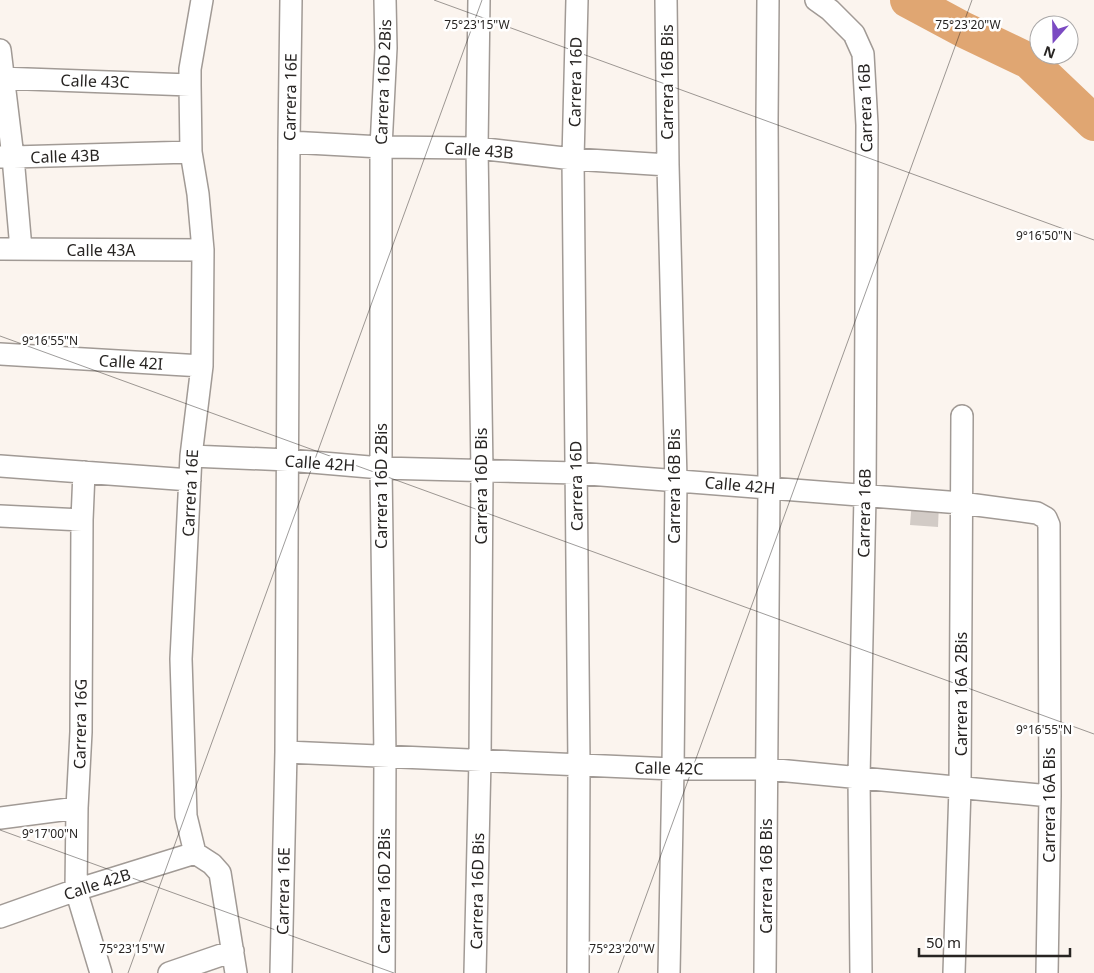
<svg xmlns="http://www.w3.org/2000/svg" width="1094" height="973" font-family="'Noto Sans',sans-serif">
<rect width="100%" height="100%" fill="#fbf4ee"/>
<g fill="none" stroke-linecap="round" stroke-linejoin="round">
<path stroke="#e0a672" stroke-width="36" d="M908,0l56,30 65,31 65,62"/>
</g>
<path fill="#d2cbc6" d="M912,500l27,3 -1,24 -28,-2z"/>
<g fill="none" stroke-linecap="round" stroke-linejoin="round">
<defs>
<path id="minor" d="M202,0l-12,69v16l1,67 7,42 5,56 -1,116 -11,90 -10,203 5,157 9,37 17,11 8,9 16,100
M577,0l-4,159 6,605 -1,209
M666,0l2,165 8,315 -3,289 -4,204
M816,0l14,10 24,24 9,20 4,71 -2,371 -6,282 2,195
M0,50l13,107 8,92
M0,78l190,7
M289,142l92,5 96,1 96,11 95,6
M0,157h13l178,-5
M0,249l203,1
M0,354l202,12
M191,456l97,4 93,8 195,5 385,30 76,10 9,5 3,7 1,271 -3,177
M0,466l190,14
M84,472l-2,48 -1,212 -4,76 -1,82 25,83
M0,516l82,4
M286,752l387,17h94l283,27
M0,818l77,-10
M0,917l76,-27 119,-37
M169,973l64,-22
M281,973l5,-221 3,-610 2,-142
M384,973l1,-217 -4,-288v-321l5,-99 -1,-48
M475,973l5,-213 2,-289 -5,-323 2,-148
M765,973l4,-485 -2,-368 1,-120
M954,973l6,-185 2,-372"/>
</defs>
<use href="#minor" stroke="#a19a95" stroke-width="24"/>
<use href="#minor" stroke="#fff" stroke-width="21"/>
</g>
<path fill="none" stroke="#272422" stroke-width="1" stroke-opacity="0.45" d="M434,0l660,240M0,336l1094,398M0,830l394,143M128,973l354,-973M618,973l354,-973"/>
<g text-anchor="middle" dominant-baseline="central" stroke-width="5" stroke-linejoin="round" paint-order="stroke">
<g font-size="16" fill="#272422" stroke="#fff">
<text transform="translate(95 81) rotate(2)">Calle 43C</text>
<text transform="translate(383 82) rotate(-88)">Carrera 16D 2Bis</text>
<text transform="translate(575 82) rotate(-89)">Carrera 16D</text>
<text transform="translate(667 82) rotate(-90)">Carrera 16B Bis</text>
<text transform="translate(290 97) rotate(-89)">Carrera 16E</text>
<text transform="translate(865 108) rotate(-92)">Carrera 16B</text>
<text transform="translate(479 150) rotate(4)">Calle 43B</text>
<text transform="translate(65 156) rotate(-2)">Calle 43B</text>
<text x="101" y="250">Calle 43A</text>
<text transform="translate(131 362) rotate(3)">Calle 42I</text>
<text transform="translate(320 463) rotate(4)">Calle 42H</text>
<text transform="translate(740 485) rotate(5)">Calle 42H</text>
<text transform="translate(381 486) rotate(-90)">Carrera 16D 2Bis</text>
<text transform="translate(481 486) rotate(-90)">Carrera 16D Bis</text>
<text transform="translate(576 486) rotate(-91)">Carrera 16D</text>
<text transform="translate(674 486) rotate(-90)">Carrera 16B Bis</text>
<text transform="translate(190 493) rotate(-87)">Carrera 16E</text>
<text transform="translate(864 513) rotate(-89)">Carrera 16B</text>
<text transform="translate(961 694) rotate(-90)">Carrera 16A 2Bis</text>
<text transform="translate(80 724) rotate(-89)">Carrera 16G</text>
<text transform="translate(669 768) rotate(1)">Calle 42C</text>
<text transform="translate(1049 805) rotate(-90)">Carrera 16A Bis</text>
<text transform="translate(766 876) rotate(-90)">Carrera 16B Bis</text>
<text transform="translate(97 884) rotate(-18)">Calle 42B</text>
<text transform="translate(283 891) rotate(-89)">Carrera 16E</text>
<text transform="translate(384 891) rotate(-90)">Carrera 16D 2Bis</text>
<text transform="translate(477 891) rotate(-89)">Carrera 16D Bis</text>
</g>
</g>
<g font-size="12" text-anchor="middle" fill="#272422" stroke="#fff" stroke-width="5" stroke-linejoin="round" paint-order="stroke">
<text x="477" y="29">75°23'15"W</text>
<text x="968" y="29">75°23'20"W</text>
<text x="1044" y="240">9°16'50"N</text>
<text x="50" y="345">9°16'55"N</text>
<text x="1044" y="734">9°16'55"N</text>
<text x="50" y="838">9°17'00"N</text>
<text x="132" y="953">75°23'15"W</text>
<text x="622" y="953">75°23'20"W</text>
</g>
<g transform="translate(1054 40) rotate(200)"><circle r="24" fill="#ffffff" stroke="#a9a7a7"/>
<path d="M0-4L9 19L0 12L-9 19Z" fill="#7b4ac2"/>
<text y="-8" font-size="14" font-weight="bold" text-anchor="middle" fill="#272422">N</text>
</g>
<path d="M919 948v8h151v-8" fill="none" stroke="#272422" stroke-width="2.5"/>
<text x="926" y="948" font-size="15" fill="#272422" stroke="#ffffff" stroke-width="4" paint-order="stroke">50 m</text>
</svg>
